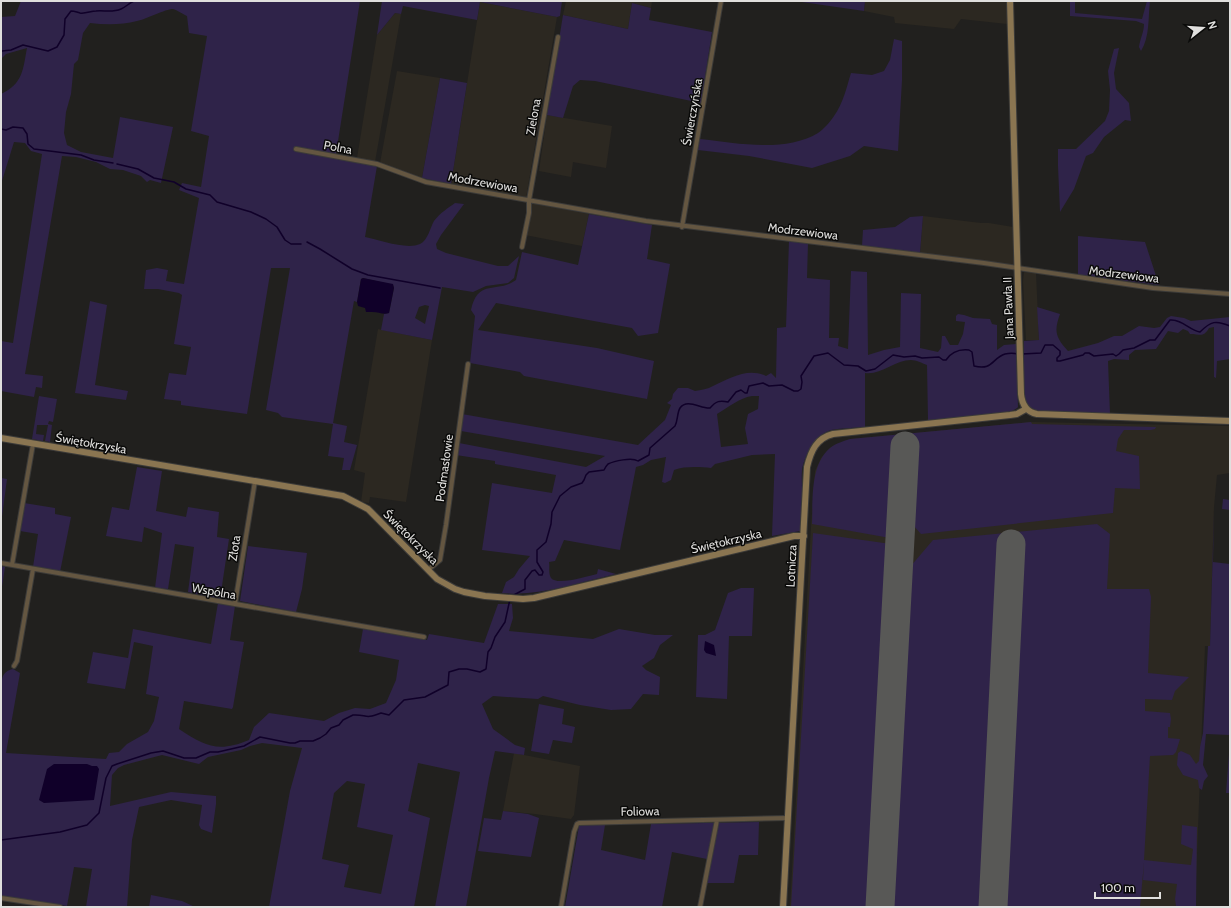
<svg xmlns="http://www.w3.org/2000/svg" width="1231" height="908" font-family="Cabin,sans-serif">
<rect width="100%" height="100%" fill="#21201e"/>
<path fill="#2c2821" d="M566,1h86l-1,7 -19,-5 -4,26 -65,-14z
M865,1h142v23l-46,-5 -7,10 -59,-6 -1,-6 -30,-6z
M480,2l77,15 -31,181 -75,-14z
M395,13l6,1 -26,148 -18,-4 20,-123z
M397,71l43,7 -18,100 -42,-15z
M547,115l65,11 -6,42 -33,-6 -2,15 -32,-6z
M531,203l58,11 -7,32 -57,-11z
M923,216l58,7h8l24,4 2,40 -95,-14z
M1024,272l12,1 3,67h-13l-3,-59z
M378,329l54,11 -26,162 -36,-5 -1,6 -8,-1 4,-29 -11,-3z
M1031,422l199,4v47l-13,2 -3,32 -4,139h-5l-10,261h-405l21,-380 4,-56 6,-13 10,-11 19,-8z
M514,753l66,13 -6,49 -3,4 -36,-5 -32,-3z"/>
<path fill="#2f2349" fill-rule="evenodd" d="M21,1h339l-24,153 -1,4 42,8 -12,71c14,3 42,13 55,7 8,-4 10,-16 14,-23 6,-8 14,-13 21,-18l9,1 -23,31 -5,9 1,5 9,4 52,13h10l11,-10 -5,22 -6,5 -22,3 -13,6 -31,-5 -10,53 -51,-10 3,-16 5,-1 5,-25 -1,-3 -30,-7 -2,1 -4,23 -3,-1 -21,122 14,3 -3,16 13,3 -7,25h-8l2,-12 -16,-2 5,-32 -51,-7 -4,-4 -12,-3 24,-142h-19l-24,146 -66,-9v-4l-17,-2 5,-26 17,2 5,-28 -17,-3 8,-49 -3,-2 -21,-4h-14l2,-19 11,-2 11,2 -2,11 18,3 15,-86 -20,-8 3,-7 19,4 8,-51 -18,-5 16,-95 -18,-3 -2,-17c-4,-2 -10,-6 -14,-7 -8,0 -26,10 -36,12 -15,4 -31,4 -47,2l-7,10 -5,27 -4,4 -3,30 -5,18 -2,21 3,12 14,7 32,6 7,-41 53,10 -12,56 -11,-3 -3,2 -6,-6 -18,-6 -13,-1 -14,-7 -20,-5 -14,-1 -37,218 18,2 -1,12 -6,-1 -2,10 -33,-6v-50l12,2 29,-189 -11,-3 -6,-8 -11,-1 -13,42v-90c22,-10 22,-25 26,-46l-21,6 -5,5v-42l14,-1zM425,305l4,1 -4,18 -10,-6 4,-11z
M382,1h180l-2,15 -3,1 -77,-15 -3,18 -74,-14 -2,8 -6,-1 -18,22z
M795,1h70l-1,10z
M1070,1h5v12l67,6 5,-18h3c-2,16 0,36 -9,50l-2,-4c1,-8 5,-15 5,-23l-8,-3 -66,-5z
M632,3l19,5 -2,12 63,12 -11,71 -106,-22 -15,-1 -7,6 -10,32 -16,-3 16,-100 65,14z
M894,39l8,2v39l-4,71 -34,-5 -14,10 -38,12 -63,-12 -51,-6 2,-11c36,4 85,14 118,-6 5,-3 13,-12 16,-17 9,-12 13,-30 17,-43l21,2 12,-4 6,-11z
M1119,48l-5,25 2,16 13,14 2,18 -6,-1 -21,17 -11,16 -7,3 -12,33 -14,23 -2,-46v-17h18l29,-28 4,-10 1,-21 -2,-19 6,-22z
M440,78l27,5 -16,101 -29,-6z
M589,214l63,11 -5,34 23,5 -12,69 -20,3 -6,-8 -136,-25 -18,27 119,18 57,13 -7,38 -123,-23 -4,-4 -50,-9 5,-47 -4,-6c7,-32 26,-16 45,-30l6,-28 56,13z
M923,216l-3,37 -58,-7 1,-16 32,-3 15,-10z
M1078,236l67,6 14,43 -81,-10z
M789,241l19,2 -1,35 23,2 -1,58h10l-1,8 10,3 3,-78 16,1 1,83 16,-5 16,-3 1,-54 20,1 -1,54 18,4 3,-4 1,-12h3l5,9h8l5,-11 2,-12 -9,-1v-5l2,-2 6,1 9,3 17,1 2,5 5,1v25l7,-5 12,-1 2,63c-9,11 -74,12 -90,13l-1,-55c-5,-2 -11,-5 -16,-5 -16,0 -32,16 -46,13v54c-11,1 -23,1 -34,3 -15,4 -27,26 -29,40 -1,11 1,23 0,34 0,8 1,20 -2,27l-28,5 3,-82 -23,1 -37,9 -4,4c-11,-1 -26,-2 -37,2l-3,10 -6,3 -3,-1 4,-25 -15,3 -8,5 -7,2 -16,83 -56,-10 -9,21 -6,1c1,5 -1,11 2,16 6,8 37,-2 46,-4l1,-5 18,5c-37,8 -76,23 -114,19l4,-11 8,-5 5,-8 11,-13 -48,-6 10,-67 60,10 4,-18 -61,-11v-3l-39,-6 6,-41 176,31 27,-25 6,-15 -4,-2 5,-4 1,-5 5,-6h10l7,3c6,-1 13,-2 18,-5 17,-8 35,-19 53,-10l5,-3 5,5 1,-50 9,-1zM752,396h7l-1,13 -10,5 -3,14 3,16 -27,3 -4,-33c12,-7 22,-16 35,-18zM461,431l144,25 -19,11 -127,-24z
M90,301l17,4 -12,80 33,6 -2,9 -51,-7z
M1037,307l23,7c-6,17 -5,23 8,37l30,-8 16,-7h8l17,-10 15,2 6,-1 7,-9 4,-2 13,2 7,3 39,-4v42l-13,2 -1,17 -2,-1v-50l-5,1c-6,10 -8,6 -19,6l-2,-3 -5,-2 -5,4 -10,-2 -12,18 -21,1 -6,5v5l-15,-1 -6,2 2,53 -71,-2 -11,-6 -3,-4 -1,-7v-54l15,-1z
M39,396l18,3 -4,23 -4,-1 -1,3 4,1 -2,17 -5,-1 3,-16h-11l-1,9 8,1 -1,6 -11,-2z
M1031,422l1,2 124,3 -1,2 -4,1h-27l-6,9 -2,12 23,5 1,33 -25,-1 -2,25 -192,21 -8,-9 -23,13 -78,-14c1,-25 -2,-59 18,-76 6,-5 14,-7 20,-9z
M137,467l25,4 -6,40 30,6 2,-10 31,5 -2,25 12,2 -9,60 -32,-7 6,-45 -19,-3 -7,45 -13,-1 7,-55 -18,-6 -2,15 -36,-6 6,-29 17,3z
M1,478l6,1 -6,45z
M1223,499l7,1v10l-8,-1z
M24,503l31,5v6l16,3 -11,55 -27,-5 5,-33 -18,-3z
M1214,511l-1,51 17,2v171l-24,-1 -3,31 5,11 -4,5 -2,9 -3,-2 -1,-8 -15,-5 -6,-10 1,-12 3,-2 9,4 6,9 3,-3 1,-14 3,-14 5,-87h2z
M1097,524l13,10 -3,55h42l2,8 -3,76 41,4 -14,14 -3,9 -27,-1v12l25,2 1,6 -1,8h-2v11l12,1 -4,13 -3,3 -23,1 -6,104 47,5 2,-16 -12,-5 1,-19 15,2 -1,80 -20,-1 -1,-7 2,-15 -34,-4 1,-18 -4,45h-250l20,-340 23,-27z
M813,533l78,11 -21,363h-79z
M248,546l59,7 -5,36 -6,23 -56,-11z
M1,566l4,1 -4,26z
M741,588h13l-2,48h-23l-2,63 -31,-2 2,-62h7l10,-5 13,-37z
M218,603l17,3 -5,34 14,2 -11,65 -1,2 -48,-8 -5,28c26,17 39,24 70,11l5,-13 15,-14 55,8 15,-8 16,-5 15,1 16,-6 10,-23 3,-20 -40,-8 4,-23 64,11 2,-6 55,9 14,-39h14l1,14 -4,13 84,8 26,-10 36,6h18l-13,10 -6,13 -12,8 4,4 14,7 -1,18 -16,-1 -12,15 -20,1 -31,-5 -37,-9 -5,3 -45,-3 -11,8 11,25 22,16 10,3 -1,7 -29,-4 -6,27 -23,129h-31l25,-135 -42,-9 -10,48 22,7 -16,89h-145l21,-116 12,-43 -40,-5 -12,3 -9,4 -33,7 -9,7 -37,-9 -38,10 -6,3 -6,7 -2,31 61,-14 45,4v8l-4,29 -11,-4 -2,-4 3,-20 -31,-5 -32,7 -7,33 -5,67h-41l6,-38 -18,-2 -7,39 -66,-10v-206c1,-11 0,-18 12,-21l7,4 -14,80 100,6 3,-6 10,-1 8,-8 21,-12 6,-11 5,-24 -13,-3 7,-48 -19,-4 -9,47 -38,-6 6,-31 35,6 5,-29 78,15zM347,781l18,3 -8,43 36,8 -12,59 -37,-7 5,-22 -27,-6 12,-66z
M539,704l25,5 -2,15 13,3 -3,16 -19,-3 -4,14 -18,-3z
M1230,741v52h-4z
M503,811l25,3 11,4 -8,39 -53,-6 6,-33 17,2z
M759,822l-1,33h-19l-5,28h-31l4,-24 -35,-7 -10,55h-97l14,-81 2,-2 24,1 -4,25 44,10 6,-36z
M151,895l31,6 13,6h-46z"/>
<path fill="#100029" d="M363,278l30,6 1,4 -5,25c-6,2 -10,-1 -17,-1 -2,0 -4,0 -6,0l-1,-4 -7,-2 -1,-4 4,-23z
M705,641l9,4 2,11 -10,-3 -2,-3z
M54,764h33l5,2h5l2,3 -5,31 -50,3 -5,-3 8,-31z"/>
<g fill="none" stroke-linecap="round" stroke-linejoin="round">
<path stroke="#100029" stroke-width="1.5" d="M1,52l1,-1 9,-1 12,-5 25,6 9,-4 7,-12 1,-16 6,-8c4,0 5,1 9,2 5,1 11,-2 16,-2 8,-1 16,2 25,-2 5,-2 8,-6 13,-8
M1,129l5,1 7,-3 10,1 4,6 1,10 6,5 47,6 13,5 19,3
M117,164l21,5 16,9 20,4 12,7 24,6 7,7 34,10 15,7 11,8 8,13 6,4h10
M307,242l13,7 32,20 16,6 72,13
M1022,354l19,-1 4,-8h8l7,6v4l-3,3v3h3l23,-6 2,-2h4l5,3 19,-2 3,2 3,-2 4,-4 11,-2 16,-8h5l15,-20c12,-1 19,10 30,12 11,-11 16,-12 30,-6
M512,596l13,-7v-9l7,-9 3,-1 4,5h3l1,-3 -6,-10v-12l9,-8 5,-18 1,-12 8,-16 11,-9 11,-4 2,-3 2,-5 3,-3 15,-2c1,-2 3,-5 4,-6 6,-3 24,-7 30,-3l11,-6 1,-7 25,-22c3,-6 2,-13 5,-18 7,-10 21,1 30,0 6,-7 10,-8 18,-6l8,-10 5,-2 4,3h2l2,-7 14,-3 6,3 13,-1 12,6h4l3,-2 1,-7 -1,-6 13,-20 14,-3 16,12 14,1 8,5 9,-2 18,-14 11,2 11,-1 7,2 17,-1 4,3h3c6,-9 14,-11 23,-10l3,2 2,14c19,5 18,-8 31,-12 4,-1 9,-1 13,0
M1,840l59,-8 27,-7 12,-12 7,-35 6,-12 5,-2 34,-11 12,-2 21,7h12l14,-6h8l26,-6 16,-9 30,6h5l5,-2h13l7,-3 6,-4 5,-6 8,-3 4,-5 10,-5c14,-1 11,5 28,-2l8,2 15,-15 21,-3 23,-12 1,-13 10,-3h8l13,3 6,-3 2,-17 3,-4 4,-11 10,-15 5,-23"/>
<path stroke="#585856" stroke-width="29" d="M880,907l25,-461
M993,907l18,-363"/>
<defs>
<path id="street" d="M296,149l81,15 49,18 220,39 338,42 169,25 77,6
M682,227l39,-226
M522,247l7,-34v-13l29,-163
M1,563l423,74
M12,565l21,-121
M428,570l12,-10 6,-35 22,-161
M235,604l20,-123
M14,666l3,-5 16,-92
M1,898l59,9
M561,907l13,-75 3,-8 2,-1 209,-5
M700,907l17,-87"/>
<path id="secondary" d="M1010,1l11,393c1,10 5,18 16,20l193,7
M1,438l342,58 25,13 69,70 18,10 9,3 21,4 38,3 11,-1 260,-62h10
M783,907l24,-440c4,-17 10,-29 26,-33l177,-19 7,-1 9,-5"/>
</defs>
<use href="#street" stroke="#3c3b39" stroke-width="6"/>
<use href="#secondary" stroke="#3c3b39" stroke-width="8"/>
<use href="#street" stroke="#645641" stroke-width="4"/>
<use href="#secondary" stroke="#8a7551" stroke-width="6"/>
</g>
<g text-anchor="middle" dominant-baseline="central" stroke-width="3" stroke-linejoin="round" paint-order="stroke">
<g font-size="12" fill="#e0dfdd" stroke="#0a0a09">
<text transform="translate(692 112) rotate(-80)">Świerczyńska</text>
<text transform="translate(533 117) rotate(-80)">Zielona</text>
<text transform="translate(338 147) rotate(11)">Polna</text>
<text transform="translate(483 182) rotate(10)">Modrzewiowa</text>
<text transform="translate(803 231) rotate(7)">Modrzewiowa</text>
<text transform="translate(1124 274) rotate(7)">Modrzewiowa</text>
<text transform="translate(1008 308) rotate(-92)">Jana Pawła II</text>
<text transform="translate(91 443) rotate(10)">Świętokrzyska</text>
<text transform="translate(444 468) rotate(-82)">Podmasłowie</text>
<text transform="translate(411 537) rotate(45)">Świętokrzyska</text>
<text transform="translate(726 541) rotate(-13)">Świętokrzyska</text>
<text transform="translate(234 548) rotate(-81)">Złota</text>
<text transform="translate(791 566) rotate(-87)">Lotnicza</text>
<text transform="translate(214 591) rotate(10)">Wspólna</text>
<text transform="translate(640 811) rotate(-1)">Foliowa</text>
</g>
</g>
<rect width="1231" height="908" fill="none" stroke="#e0dfdd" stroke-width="4"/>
<g transform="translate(1203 28) rotate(73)" stroke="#0a0a09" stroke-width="3" paint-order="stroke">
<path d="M0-3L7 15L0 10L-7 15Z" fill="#e0dfdd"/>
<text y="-6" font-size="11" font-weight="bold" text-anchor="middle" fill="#e0dfdd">N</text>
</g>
<path d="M1095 892v6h65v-6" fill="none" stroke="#e0dfdd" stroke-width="2"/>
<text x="1101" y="892" font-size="12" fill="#e0dfdd" stroke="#0a0a09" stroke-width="3" paint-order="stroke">100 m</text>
</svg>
